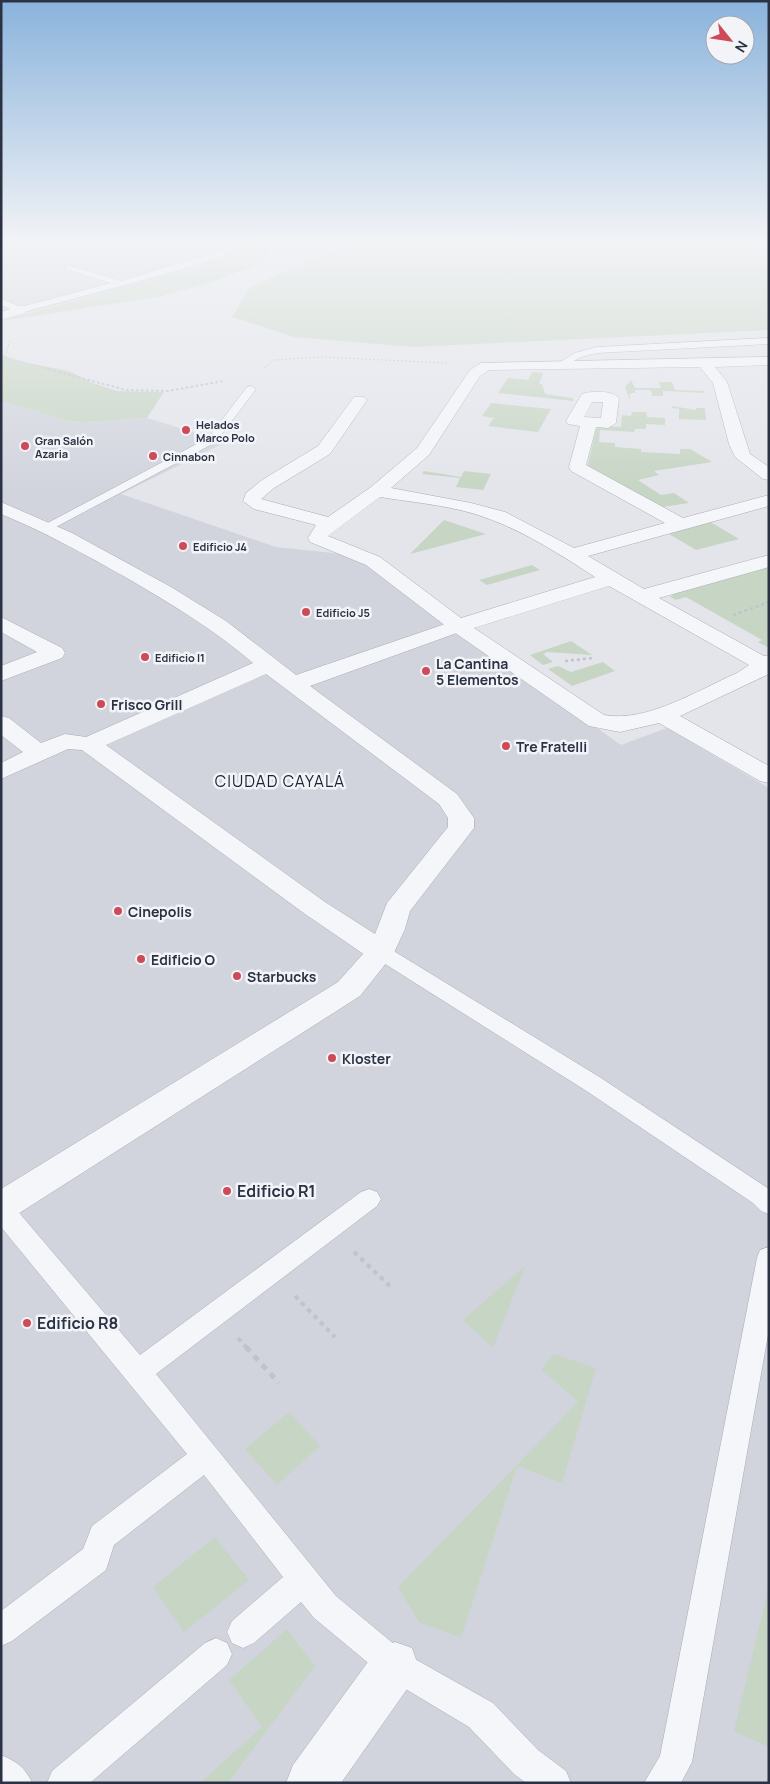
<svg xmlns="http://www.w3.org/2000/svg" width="770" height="1784" font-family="Manrope,sans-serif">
<rect width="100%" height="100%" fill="#e3e5eb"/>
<path fill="#d1d4dd" d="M1,241h197l12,9 1,6 -5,6 -26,10 -179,48z
M1,401l67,20 17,1 62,-4 79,24 -105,52 155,53 76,8 269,190 46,-17 102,60v995h-768z"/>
<path fill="#c7d5c4" d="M198,241h68l-1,5 4,4 -1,5 -13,7 1,2 -4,3 -42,16 -53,14 -156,24 191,-53 14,-6 5,-6 -1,-6z
M356,241h413v89l-356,17 -119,-10 -62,-20 18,-30z
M1,355l17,6 51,10 24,12 24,8 47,1 -17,26 -62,4 -17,-1 -67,-20z
M532,372l11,1 -4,11h3l3,10 28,4v3l-75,-8 10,-15 20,2z
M631,380l4,8h26l-2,-6h13l3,8 29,1v2l-41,-2v5h-11l-1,-6h-16v3h-5v7l-5,-13z
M491,403l60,6 -13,23 -50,-6 6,-8 -12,-2z
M672,406l24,4v-2h9l1,12 -27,-1v-10l-7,-1z
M632,412h14l1,5 18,1v7l-19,-1v5h-11l-1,3 -34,-2 -1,12 16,1v4l26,2v3l39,2v-5h10l22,13 -58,9 5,4 -21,5 23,15 13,-2 15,10 -33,5 -69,-39 9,-40 6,-3 19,1 1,-12 9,1z
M424,471l37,6 3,-6 27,3 -8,16 -27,-3 4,-9 -38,-4z
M444,520l42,14 -76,20z
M707,520l32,19 -43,11 -32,-19z
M532,565l8,5 -53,15 -8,-5z
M769,567v81l-11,-6 4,-2 -76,-43 -10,3 -6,-3 6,-4z
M571,641l21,14 -45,-3 -4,2 10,8 -10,3 -13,-10z
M603,662l12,9 -43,15 -24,-17 10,-3 13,6z
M525,1266l-32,82 -30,-28z
M554,1354l42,14 -34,115 -45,-17 -56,172 -42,-16 -21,-35 180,-185 -37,-33z
M289,1412l31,34 -43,39 -32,-36z
M215,1537l34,43 -65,52 -31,-45z
M769,1586v161l-35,-16z
M287,1629l28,37 -87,117h-28l62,-56 -33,-47z"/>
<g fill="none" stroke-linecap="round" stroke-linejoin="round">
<defs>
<path id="service" d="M235,241h9l-18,14 -53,17 -153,41 -19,-8v-6l20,8 90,-24 -45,-14v-4l55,16 99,-30z
M769,338v6l-172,9 -16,4 -18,10 -8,-2 20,-12 22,-6z
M251,386l5,3 -40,53 -164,87h-8l-2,-3 166,-88 39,-51z
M387,932l7,2 3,5 -5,11 209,128 168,111v25l-8,-3 -8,-8 -168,-113 -211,-133 -3,-5 9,-18z
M369,1189l8,3 4,7 -4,7 -221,168 180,222 70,58 87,49 45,47 28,21 5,12h-45l-12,-9 -45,-47 -85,-51 -70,-58 -13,-16 -47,41 -11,5 -11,-5 -5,-11 5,-11 51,-44 -79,-102 -90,70 -8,25 -94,71 -11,5v-35l82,-62 9,-23 95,-72 -186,-227v-28l9,3 130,153 221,-163z
M769,1247v82l-77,433 -11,21h-37l16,-27 97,-498 3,-8z
M216,1638l11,5 5,11 -5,11 -137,118h-43l5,-12 153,-128z
M1,1755c15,6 25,13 31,28h-31z"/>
<path id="pedestrian" d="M1,502l71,31 99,54 55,34 70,54 155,-53 7,-2 7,2 3,4 -3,4 -155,56 147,108 17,24v10l-64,83 -5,18 -14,30 -10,3 -10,-3 -66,-45 -223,-164 -14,-1 -67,30v-16l22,-11 -22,-17v-19l8,2 32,25 24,-9 21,3 167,-74c-38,-33 -82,-59 -126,-85 -41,-23 -82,-46 -126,-64zM266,674l173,130 9,14v9l-61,76 -12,31 -50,-32 -219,-157z
M1,617l61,31 3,5 -3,5 -61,23v-15l36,-14 -36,-20z"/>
<path id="minor" d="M20,306l5,1 2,3 -2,3 -24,7v-8z
M769,357v8l-54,2 12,15 23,72 19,13v13l-6,-1 -28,-22 -6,-13 -16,-61 -13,-16 -211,3 -9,6 -51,79 -38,33 80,15 34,9 69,36 91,-25 -94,-52 -2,-4 11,-41 -12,-2 -2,-3 16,-27c9,-3 30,-4 37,4l-3,25 -8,5 -12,-1 -10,38 97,53 86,-23v11l-181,50 56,33 125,-34v12l-110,31 105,58 5,-1v19l-89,42 89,50v17l-9,-2 -101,-58 -39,9 -31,-6 -138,-96 -85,-65 -56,-23 -2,-4 8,-13 -62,-16 -11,-8 3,-8 16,-13 56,-34 36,-49h10l3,3 -37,54 -56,34 -13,11 67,18 43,-30 46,-39 53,-78 11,-7zM592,402h11l-2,16 -17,-1zM380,497c37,6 78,9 112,23 35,13 72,37 103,57l-134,41 -81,-61 -52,-21zM609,586l140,79 -12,8c-39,17 -90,50 -133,42l-130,-87z
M381,942l10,3 4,7 -35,44 -347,221 -12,4v-32l337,-207 33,-37z
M395,1642l17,6 6,17 -6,17 -71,101h-55l7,-18 85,-117z"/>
</defs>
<use href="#service" stroke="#a8acb5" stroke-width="1"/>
<use href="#pedestrian" stroke="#a8acb5" stroke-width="1"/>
<use href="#minor" stroke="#a8acb5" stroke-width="1"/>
<path stroke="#c0c3ca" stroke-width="1" stroke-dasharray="2 2" stroke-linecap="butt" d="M5,357l44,12
M1,359l4,-2 5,-17
M264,368l10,-8 47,-3 126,6"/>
<path stroke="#c0c3ca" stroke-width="2" stroke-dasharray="2.5 2.5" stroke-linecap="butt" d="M44,368l82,22 42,1 56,-10"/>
<path stroke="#c0c3ca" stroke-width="2.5" stroke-dasharray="3 3" stroke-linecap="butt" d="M733,615l36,-13
M565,661l28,-3"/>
<path stroke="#c0c3ca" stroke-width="4" stroke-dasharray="4.5 4.5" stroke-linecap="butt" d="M354,1252l39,37
M295,1296l40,41
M238,1338l9,10"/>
<path stroke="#c0c3ca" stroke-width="5" stroke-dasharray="6 6" stroke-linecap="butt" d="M246,1347l33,36"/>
<use href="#service" fill="#f5f6f9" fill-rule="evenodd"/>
<use href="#pedestrian" fill="#f5f6f9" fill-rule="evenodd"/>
<use href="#minor" fill="#f5f6f9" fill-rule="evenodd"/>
</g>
<linearGradient id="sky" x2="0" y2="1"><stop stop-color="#8ab3dc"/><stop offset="0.49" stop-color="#f2f3f6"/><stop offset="1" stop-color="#f2f3f6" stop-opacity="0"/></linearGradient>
<rect width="770" height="491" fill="url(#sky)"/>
<g fill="#cf4957" stroke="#f2f4f8" stroke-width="2">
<circle cx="186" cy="430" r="5"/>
<circle cx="25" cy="446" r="5"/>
<circle cx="153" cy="456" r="5"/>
<circle cx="183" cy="546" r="5"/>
<circle cx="306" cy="612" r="5"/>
<circle cx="145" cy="657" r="5"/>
<circle cx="426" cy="671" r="5"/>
<circle cx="101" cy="704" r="5"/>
<circle cx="506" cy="746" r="5"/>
<circle cx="118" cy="911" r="5"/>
<circle cx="141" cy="959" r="5"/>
<circle cx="237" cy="976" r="5"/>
<circle cx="332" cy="1058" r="5"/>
<circle cx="227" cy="1191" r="5"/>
<circle cx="27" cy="1323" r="5"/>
</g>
<g text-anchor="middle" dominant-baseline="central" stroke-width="5" stroke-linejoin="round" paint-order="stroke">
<g font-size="11" font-weight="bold" fill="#2a3243" stroke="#f2f4f8" text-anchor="start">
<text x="196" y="424">Helados<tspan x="196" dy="13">Marco Polo</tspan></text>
<text x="35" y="440">Gran Salón<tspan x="35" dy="13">Azaria</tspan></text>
<text x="163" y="456">Cinnabon</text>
<text x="193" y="546">Edificio J4</text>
<text x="316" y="612">Edificio J5</text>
<text x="155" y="657">Edificio I1</text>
</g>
<g font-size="14" font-weight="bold" fill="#2a3243" stroke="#f2f4f8" text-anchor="start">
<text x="436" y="663">La Cantina<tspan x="436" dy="16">5 Elementos</tspan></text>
<text x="111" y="704">Frisco Grill</text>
<text x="516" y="746">Tre Fratelli</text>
<text x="128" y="911">Cinepolis</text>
<text x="151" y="959">Edificio O</text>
<text x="247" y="976">Starbucks</text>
<text x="342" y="1058">Kloster</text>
</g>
<g font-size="16" letter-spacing="1" fill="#1c2334" stroke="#f2f4f8">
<text x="280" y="781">CIUDAD CAYALÁ</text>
</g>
<g font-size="16" font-weight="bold" fill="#2a3243" stroke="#f2f4f8" text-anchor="start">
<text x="237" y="1191">Edificio R1</text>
<text x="37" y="1323">Edificio R8</text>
</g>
</g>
<rect width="770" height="1784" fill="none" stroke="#2a3243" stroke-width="5"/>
<g transform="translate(730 40) rotate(120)"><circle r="24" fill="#f2f4f8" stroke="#a2a6b0"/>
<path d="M0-4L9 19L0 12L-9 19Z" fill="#cf4957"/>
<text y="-8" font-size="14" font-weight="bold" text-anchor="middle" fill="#2a3243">N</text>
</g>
</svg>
